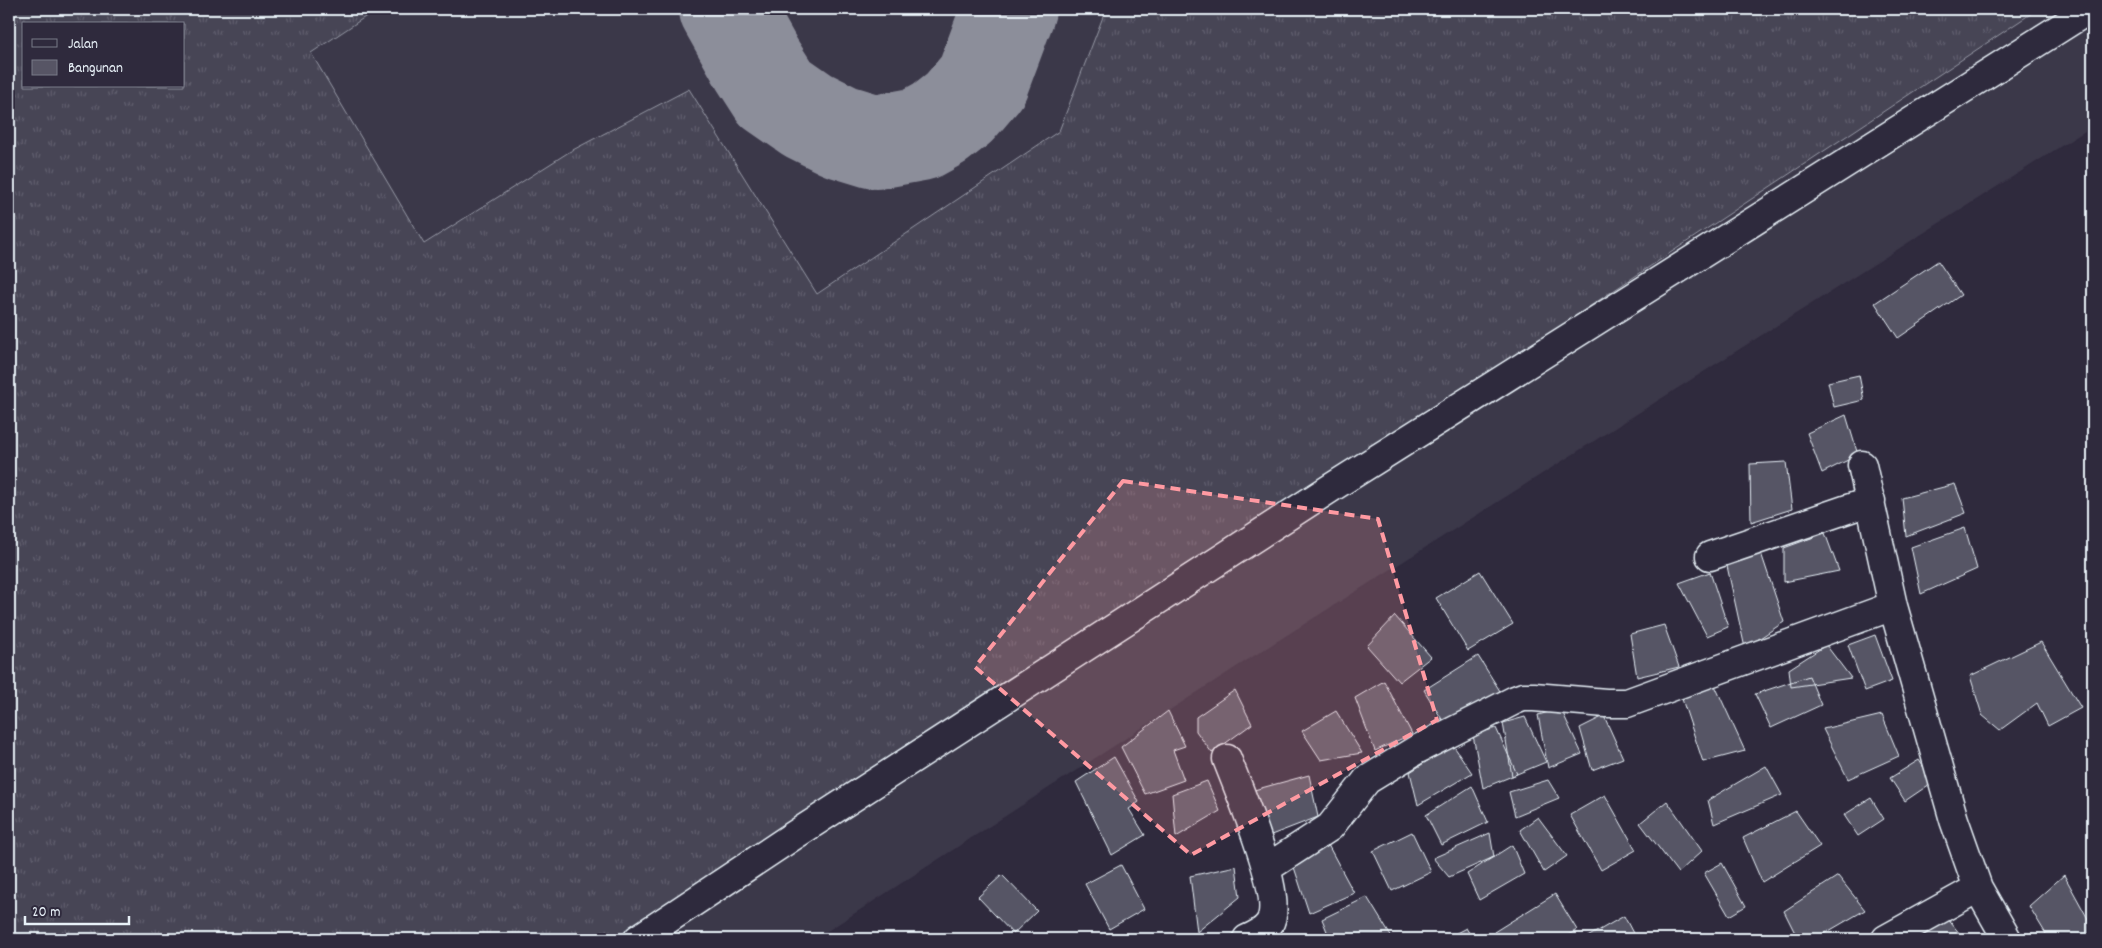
<svg xmlns="http://www.w3.org/2000/svg" width="2102" height="948" font-family="Dekko,sans-serif">
<defs>
<pattern id="grass-tufts" width="24" height="20" patternUnits="userSpaceOnUse" patternTransform="scale(1.25)"><rect width="24" height="20" fill="#464455"/><path d="M3 7l-1-3M5 7V3M7 7l1-3M15 17l-1-3M17 17v-4M19 17l1-3" fill="none" stroke="#615f6e"/></pattern>
</defs>
<rect width="100%" height="100%" fill="#2f2a3d"/>
<filter id="ink" filterUnits="userSpaceOnUse"><feTurbulence type="fractalNoise" baseFrequency=".02" numOctaves="2"/><feDisplacementMap in="SourceGraphic" scale="10" xChannelSelector="R" yChannelSelector="G"/><feConvolveMatrix kernelMatrix="1 2 1 2 8 2 1 2 1" color-interpolation-filters="sRGB"/></filter>
<g filter="url(#ink)">
<path fill="#3b3749" fill-rule="evenodd" d="M9,9h2084v117l-852,538 -426,275h-806zM24,24h160v62h-160z"/>
<path fill="url(#grass-tufts)" stroke="#979aa6" fill-rule="evenodd" d="M9,9h368l-66,44 113,191 145,-92 120,-63 128,205 242,-163 47,-122h932l-1200,796 -208,134h-621zM24,24h160v62h-160z"/>
<g fill="none" stroke-linecap="round" stroke-linejoin="round">
<path stroke="#8c8e9a" stroke-width="94" d="M726,9l31,55 18,28 33,23 32,16 36,11 44,-8 20,-11 19,-15 23,-27 27,-72"/>
</g>
<path fill="#575565" stroke="#e8f1f8" d="M1938,261l23,34 -63,43 -23,-35z
M1859,375l5,25 -30,7 -6,-25z
M1846,415l12,40 -36,18 -15,-40z
M1786,462l6,47 -41,13 -1,-58z
M1955,484l11,29 -60,23 -4,-38z
M1965,528l12,41 -56,25 -10,-47z
M1825,533l14,38 -55,11v-34z
M1759,547l25,75 -39,26 -18,-82z
M1480,571l33,53 -45,27 -32,-53z
M1710,572l18,55 -21,9 -28,-53z
M1395,616l36,41 -32,25 -32,-36z
M1664,625l15,42 -42,10 -7,-43z
M1875,635l17,46 -27,10 -17,-46z
M2041,642l40,66 -33,18 -11,-23 -37,27 -18,-15 -12,-39z
M1826,645l25,33 -60,9 -2,-18z
M1478,656l22,35 -54,35 -22,-36z
M1809,676l12,29 -50,23 -16,-34z
M1712,679l33,72 -42,11 -22,-66z
M1384,681l28,53 -37,17 -20,-53z
M1235,690l17,34 -40,29 -16,-22v-14z
M1561,709l21,45 -34,14 -10,-53z
M1168,711l17,35 -12,4 11,30 -39,14 -24,-47z
M1336,711l26,42 -41,7 -19,-29z
M1882,715l17,41 -51,23 -25,-50z
M1604,716l19,42 -31,12 -12,-42z
M1525,717l21,45 -34,14 -9,-53z
M1496,728l21,46 -34,14 -10,-53z
M1453,745l19,28 -54,32 -8,-33z
M1114,757l25,45 -10,7 16,26 -33,20 -36,-73z
M1919,760l14,22 -28,19 -15,-23z
M1766,766l16,29 -68,29 -6,-24z
M1309,775l9,42 -52,20 -12,-47z
M1548,780l11,18 -44,18 -6,-24z
M1207,781l13,30 -44,26 -4,-43z
M1472,786l16,36 -47,23 -15,-30z
M1605,795l31,55 -35,20 -31,-55z
M1871,798l13,21 -26,17 -14,-21z
M1667,801l35,50 -24,22 -38,-50z
M1796,811l24,35 -58,36 -19,-44z
M1538,817l29,39 -23,16 -24,-42z
M1412,832l19,40 -39,19 -19,-40z
M1490,833l4,24 -45,20 -16,-19z
M1327,843l27,50 -45,20 -18,-55z
M1512,845l12,29 -45,26 -12,-26z
M1722,863l24,43 -17,10 -25,-43z
M1121,865l23,44 -35,20 -24,-45z
M1236,866l4,31 -43,35 -7,-56z
M1002,875l35,36 -24,23 -35,-37z
M2064,875l29,53v11h-44l-20,-33z
M1838,876l27,34 -50,29h-17l-14,-28z
M1555,894l22,36 -16,9h-63l-4,-7z
M1367,897l25,41 -62,1 -8,-20z
M1943,913l21,26h-53z
M1624,916l12,23h-52z
M1466,928l7,11h-28z"/>
<g fill="none" stroke-linecap="round" stroke-linejoin="round">
<defs>
<path id="minor" d="M1862,465l31,141 61,214 24,68 29,51
M1710,556l161,-55
M1227,759c11,29 59,140 42,165 -4,6 -15,12 -22,15
M1267,868l63,-41 37,-47 49,-30 99,-50 8,-3h11l72,6h21l266,-97
M638,939l155,-103 541,-350 756,-477
M1886,939l92,-51"/>
</defs>
<use href="#minor" stroke="#e8f1f8" stroke-width="31"/>
<use href="#minor" stroke="#2f2a3d" stroke-width="28"/>
</g>
</g>
<path fill="#ff9aa2" fill-opacity="0.2" stroke="#ff9aa2" stroke-width="4" stroke-dasharray="10 6" stroke-linejoin="round" d="M1123,481l255,38 59,201 -246,135 -216,-188z"/>
<rect width="2102" height="948" fill="none" stroke="#2f2a3d" stroke-width="30"/>
<rect x="15" y="15" width="2072" height="918" fill="none" stroke="#e8f1f8" stroke-width="2" filter="url(#ink)"/>
<rect x="22" y="22" width="162" height="65" fill="#2f2a3d" stroke="#797a88"/>
<rect x="32" y="39" width="25" height="8" fill="#2f2a3d" stroke="#797a88"/>
<text x="68" y="48" font-size="15" fill="#e8f1f8">Jalan</text>
<rect x="32" y="60" width="25" height="15" fill="#575565" stroke="#797a88"/>
<text x="68" y="72" font-size="15" fill="#e8f1f8">Bangunan</text>
<path d="M25 916v8h104v-8" fill="none" stroke="#e8f1f8" stroke-width="2.5"/>
<text x="32" y="916" font-size="15" fill="#e8f1f8" stroke="#2f2a3d" stroke-width="4" paint-order="stroke">20 m</text>
</svg>
